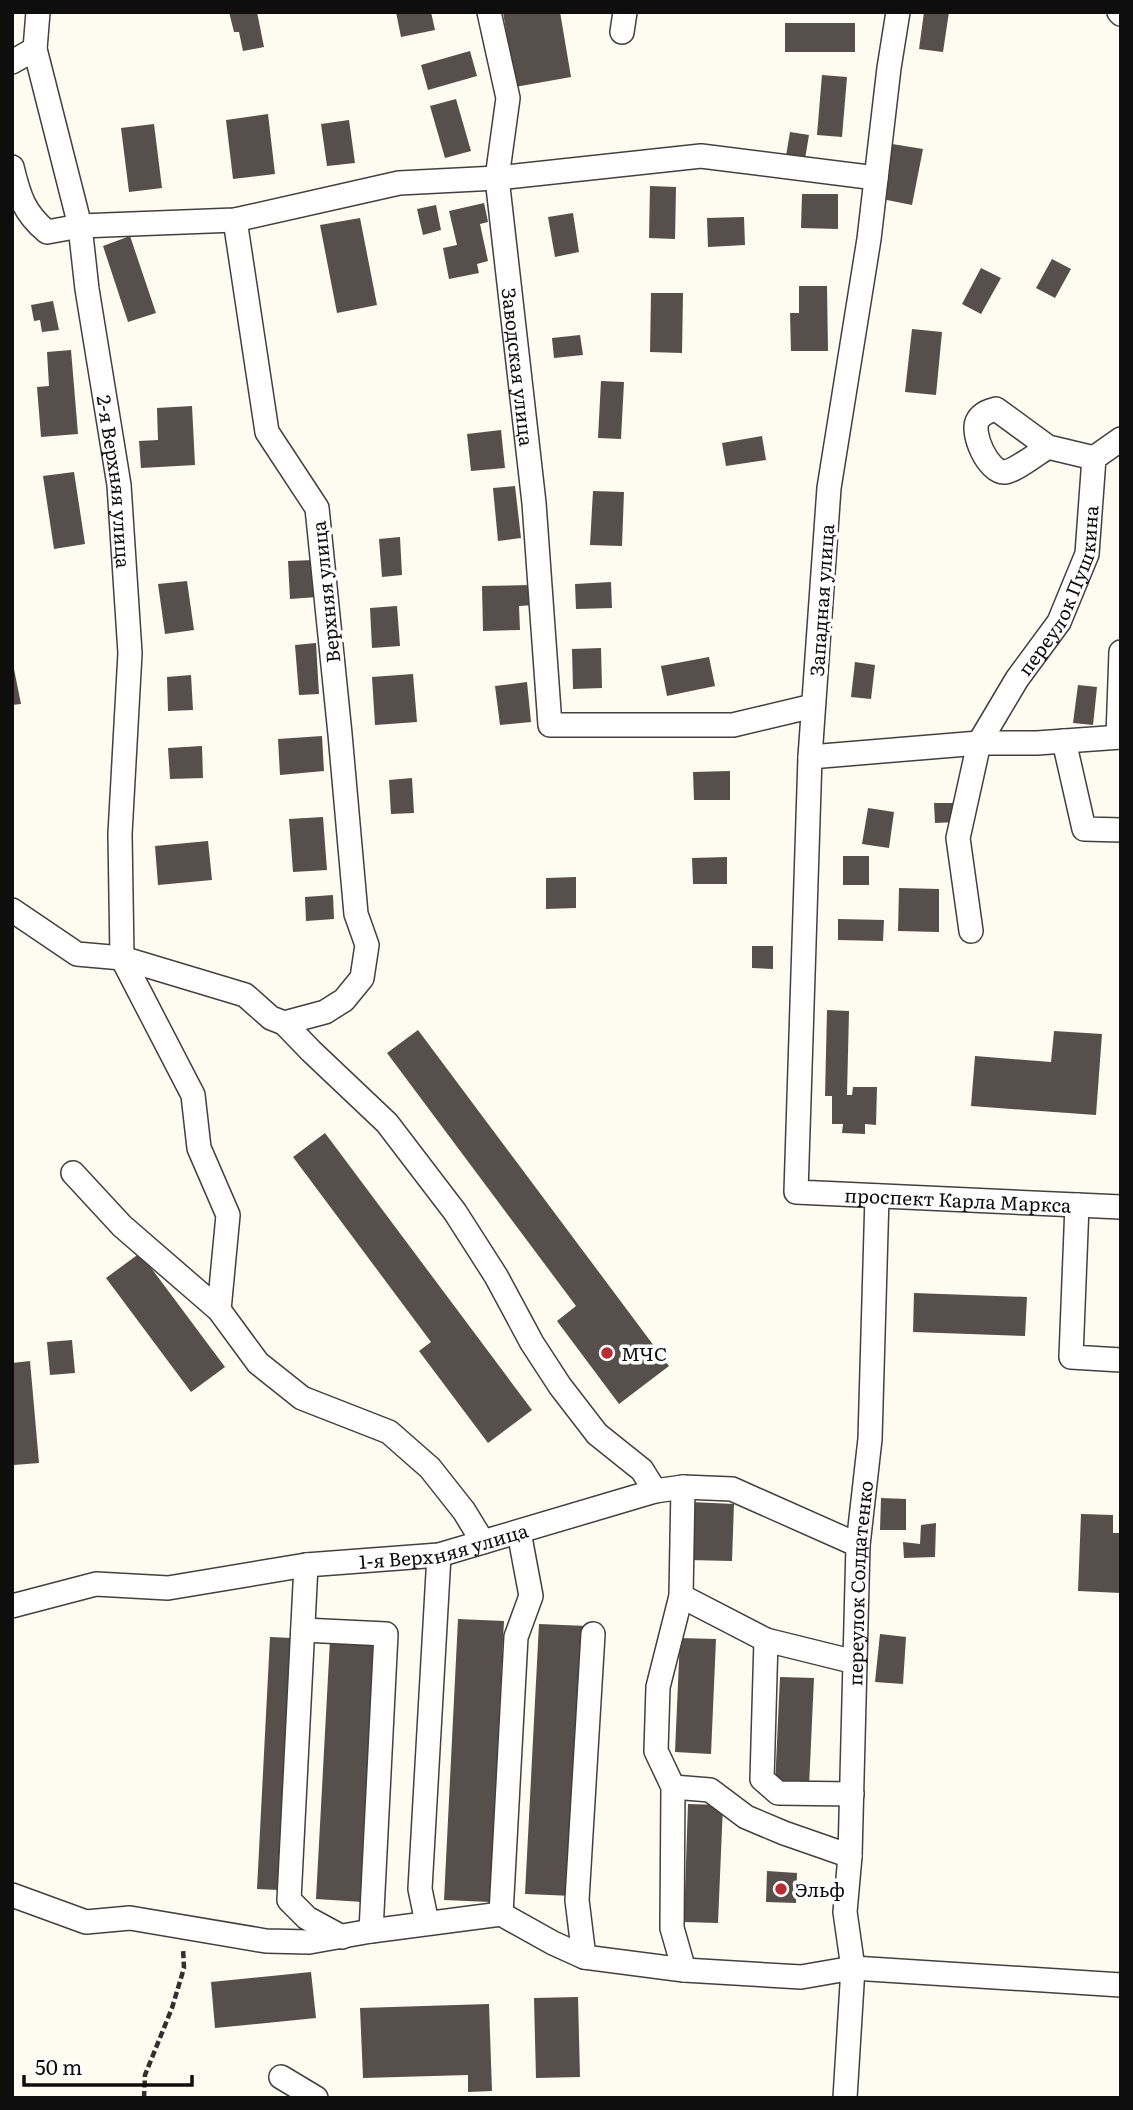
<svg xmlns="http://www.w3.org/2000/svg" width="1133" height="2110" font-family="Literata,serif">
<rect width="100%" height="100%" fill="#fefbf0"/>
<path fill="#564f4b" d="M229,12h28l7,35 -21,4 -4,-19h-5z
M396,12h35l4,18 -34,7z
M503,12h57l11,65 -56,10z
M924,12h25l-6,40 -24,-3z
M785,23h70v29h-70z
M470,51l7,25 -49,14 -7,-25z
M822,75l25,2 -5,60 -25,-2z
M456,99l15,52 -26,7 -15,-52z
M268,114l7,60 -42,5 -7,-59z
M349,120l6,43 -28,3 -6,-42z
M154,124l8,64 -33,4 -8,-64z
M790,132l19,3 -4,24 -19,-3z
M892,144l31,5 -11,56 -30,-6z
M650,186l26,1 -1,52 -26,-1z
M802,194h36v35l-37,-1z
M484,203l4,19 -8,2 8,37 -11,3 2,9 -30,6 -6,-31 14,-3 -8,-34z
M436,205l5,25 -18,5 -6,-26z
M573,213l6,39 -24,5 -7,-40z
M744,217l1,28 -37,2 -1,-29z
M360,218l17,87 -40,8 -17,-88z
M130,236l26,77 -28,9 -25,-76z
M1052,259l19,10 -16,29 -19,-10z
M981,268l20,10 -20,36 -19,-10z
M799,286h28l1,65h-37l-1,-38h9z
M651,293h32l-1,60 -32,-1z
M53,301l6,29 -17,2 -2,-12 -6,1 -3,-16z
M912,329l30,3 -6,63 -31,-3z
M580,335l3,20 -29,3 -2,-20z
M71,350l7,84 -37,3 -4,-50 12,-1 -2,-34z
M601,381l23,1 -3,57 -23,-1z
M192,406l3,59 -54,3 -2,-27 19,-1 -1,-32z
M501,430l4,38 -34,3 -4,-37z
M762,436l4,24 -40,6 -4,-23z
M74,472l11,72 -31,5 -11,-73z
M515,486l6,52 -23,3 -5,-53z
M593,491l31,1 -2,54 -32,-1z
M400,537l2,38 -20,2 -3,-38z
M314,560l3,37 -27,2 -2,-38z
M187,581l7,49 -29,4 -7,-50z
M611,582l1,26 -36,1 -1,-25z
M533,585l1,20 -15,1 1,24 -37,1 -1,-45z
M397,606l3,40 -28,2 -2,-40z
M316,643l3,51 -20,1 -4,-50z
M601,648l1,40 -29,1 -1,-40z
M709,657l6,29 -48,10 -6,-30z
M12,659l9,45 -9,1z
M855,662l20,3 -4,34 -20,-2z
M413,674l4,48 -42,3 -3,-48z
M191,675l2,35 -25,1 -1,-34z
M527,682l4,40 -31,3 -5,-39z
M1078,685l19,2 -4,38 -20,-2z
M322,736l2,35 -44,4 -2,-36z
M202,746l1,32 -33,1 -2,-31z
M730,771v29h-36l-1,-28z
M412,778l2,35 -23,1 -2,-34z
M934,803h23v19l-22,1z
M868,808l26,4 -5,36 -27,-4z
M323,817l4,53 -34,2 -4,-53z
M208,841l4,39 -54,5 -3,-39z
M843,856h26v29h-26z
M727,857v27h-34l-1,-26z
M576,877v31l-30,1v-31z
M899,888l40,1v43l-41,-1z
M333,895l1,24 -28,2 -1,-24z
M838,919l46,1 -1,21 -45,-1z
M752,946h21v23l-21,-1z
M827,1010l22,1 -2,84h5l1,-8h24l-1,38 -11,-1v10l-23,-1 1,-9h-11v-28h-7z
M418,1030l251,336 -50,38 -62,-83 19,-15 -189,-253z
M1054,1031l48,3 -6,81 -125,-9 4,-50 76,6z
M325,1133l207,277 -44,33 -69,-92 12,-9 -138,-185z
M140,1253l85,114 -34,25 -85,-114z
M914,1293l113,4 -2,39 -112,-4z
M72,1340l3,33 -25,2 -3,-33z
M30,1361l9,102 -25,2 -2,-7v-95z
M881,1498l25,1v31h-26z
M691,1502l43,2 -2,57 -43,-1z
M1081,1514l32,1v18h8v60l-43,-2z
M936,1523l-1,34 -31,1 -1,-16 17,2 1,-19z
M458,1619l46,2 -14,281 -46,-2z
M539,1624l48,2 -14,270 -48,-2z
M880,1634l26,3 -3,47 -28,-2z
M270,1637l22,1 -13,252 -22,-1z
M680,1638l36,1 -5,115 -36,-2z
M330,1640l46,2 -13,260 -47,-3z
M780,1677l34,1 -5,109 -34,-1z
M688,1804l35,1 -5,118 -34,-1z
M767,1871l30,2 -1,30 -30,-1z
M311,1972l5,46 -101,10 -4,-46z
M578,1997l2,80 -44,1 -2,-80z
M489,2004l3,87 -24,1v-17l-105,3 -3,-70z"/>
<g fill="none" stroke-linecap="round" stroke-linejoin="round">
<defs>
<g id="minor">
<path id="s1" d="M38,12l-3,37 45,177 7,63 32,196 11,168 -10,181 2,124 71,137 6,53 29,67 -9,95"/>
<path id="s2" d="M489,12l19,86 -11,80 37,325 16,222h183l80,-19"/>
<path id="s3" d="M898,12l-9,56 -20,171 -40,249 -19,269 -14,435 325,15"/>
<path d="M1119,12l2,2"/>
<path d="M622,32l3,-20"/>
<path d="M12,62l23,-13"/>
<path d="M12,167c7,29 12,46 35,65l33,-6 155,-6 164,-37 98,-5 204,-22 175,22"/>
<path d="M1048,447c-10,6 -33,24 -43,25 -17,1 -35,-40 -27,-52 4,-7 11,-9 18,-11l52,38 46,11"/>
<path d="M1118,737l3,-85"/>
<path d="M1064,741l20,88 37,1"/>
<path d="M810,757l169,-14h58l84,-6"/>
<path d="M12,910l65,44 45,4 123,37 26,23 13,5 41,-11 19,-12 18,-22 5,-33 -11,-31 -16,-180 -23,-226 -50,-76 -32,-212"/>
<path id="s4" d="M971,931l-13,-93 21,-95 38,-64 42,-57 28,-68 7,-96 27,-19"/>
<path d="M284,1023l27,28 76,72 68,89 41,64 36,67 28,43 37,48 45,36 13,21"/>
<path d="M73,1173l49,53 97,84 39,53 44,35 87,34 41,36 34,43 19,31"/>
<path d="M1077,1205l-6,152 50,3"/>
<path d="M683,1487l-2,109 -23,91 -2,64 17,36 -1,141 12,42"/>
<path d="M306,1565l-17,335 18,18 35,19"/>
<path d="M681,1596l85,44 89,22"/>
<path id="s5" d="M12,1606l84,-22 72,4 138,-23 133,-10 216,-64 28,-4 49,2 126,56"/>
<path d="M303,1630l83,4 -15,297"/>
<path d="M766,1640l-4,139 16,14 74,1"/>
<path d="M673,1787l37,3 36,27 38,16 66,23"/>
<path d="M12,1895l74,27 44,-4 136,23 43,1 62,-11 130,-17 52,29 31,14 100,13 117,7 52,-9 268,17"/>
<path d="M501,1914l15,-277 15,-41 -12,-64"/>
<path d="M427,1923l-7,-34 19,-334"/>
<path d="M584,1957l-7,-57 16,-266"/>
<path d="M281,2077l35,21"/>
<path id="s6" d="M845,2098l8,-130 -8,-56 5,-56 8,-311 12,-106 7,-243"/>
</g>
</defs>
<use href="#minor" stroke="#414141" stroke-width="26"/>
<path stroke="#303030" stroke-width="4.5" stroke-dasharray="7 3.5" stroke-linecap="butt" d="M144,2098l1,-23 27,-67 12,-40 -1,-20"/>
<use href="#minor" stroke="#fff" stroke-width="23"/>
</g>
<g fill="#b82c34" stroke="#fff" stroke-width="2.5">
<circle cx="607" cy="1353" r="7"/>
<circle cx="781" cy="1889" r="7"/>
</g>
<g text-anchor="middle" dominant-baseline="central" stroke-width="7" stroke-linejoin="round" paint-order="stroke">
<g font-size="19" fill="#0e0e0e" stroke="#fff">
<text stroke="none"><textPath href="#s2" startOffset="359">Заводская улица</textPath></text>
<text stroke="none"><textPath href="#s1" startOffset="478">2-я Верхняя улица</textPath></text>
<text stroke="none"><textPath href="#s4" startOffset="366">переулок Пушкина</textPath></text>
<text transform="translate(325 592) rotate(-96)">Верхняя улица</text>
<text transform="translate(821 600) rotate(-86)">Западная улица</text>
<text stroke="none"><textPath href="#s3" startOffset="1348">проспект Карла Маркса</textPath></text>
<text stroke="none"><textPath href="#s5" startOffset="438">1-я Верхняя улица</textPath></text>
<text stroke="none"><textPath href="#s6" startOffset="516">переулок Солдатенко</textPath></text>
</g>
<g font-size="19" fill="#0e0e0e" stroke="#fff" text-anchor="start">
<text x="621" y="1353">МЧС</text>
<text x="795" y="1889">Эльф</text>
</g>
</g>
<rect width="1133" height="2110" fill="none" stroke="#0e0e0e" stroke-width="28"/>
<path d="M24 2075v10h168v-10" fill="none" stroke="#0e0e0e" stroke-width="3.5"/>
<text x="35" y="2075" font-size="21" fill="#0e0e0e" stroke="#ffffff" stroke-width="5" paint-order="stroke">50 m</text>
</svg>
